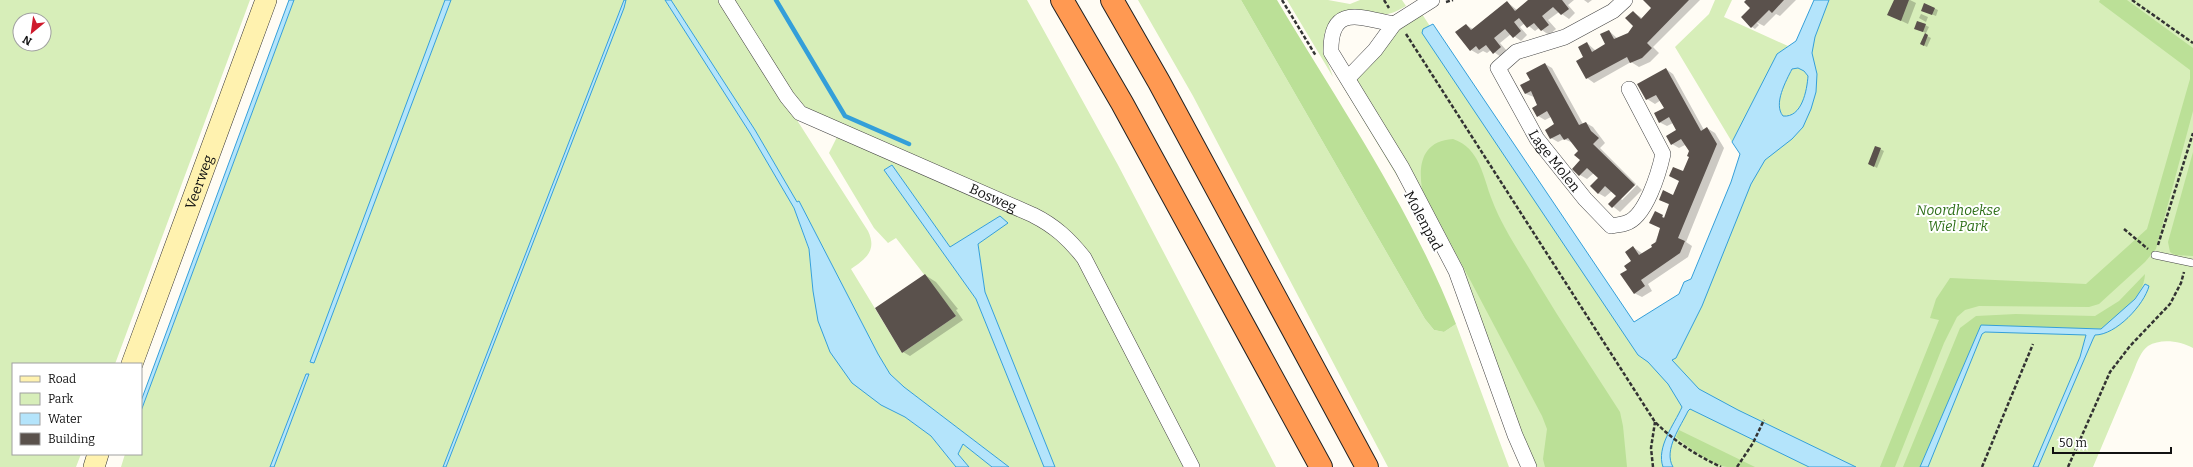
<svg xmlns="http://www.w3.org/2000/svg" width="2193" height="467" font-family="Bitter,serif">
<rect width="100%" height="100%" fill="#fffcf4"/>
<path fill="#d7eeb9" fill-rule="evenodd" d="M0,0h250l-135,364h-102v90h68l-5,13h-76zM20,20h24v24h-24z
M294,0h152l-136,362 4,1 137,-363h173l-181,467h-169l35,-93h-3l-36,93h-149l4,-13h16v-43z
M626,0h39l85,133 44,75 15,42 4,41 68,114 24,12 26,19 25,31h-510z
M671,0h49l148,231c9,19 -1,27 -17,38l51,84 54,-37 -60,-78 -8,5 -14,-15 -45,-75 8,-16 208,90 23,18 25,36 93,186h-131l-70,-175 -7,-48 29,-21 -7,-7 -50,31 -58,-82 -8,5 92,129 68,168h-35l-105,-80 -14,-13 -12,-20 -79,-153 -2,1 -42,-72z
M730,0h297l91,165 158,302h-82l-113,-221 -226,-112 -51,-28 -27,-33z
M1138,0h103l184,319 9,11 10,2 12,-8 53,143h-121l-195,-371z
M1287,0h41l22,4 10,-4h42l4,6c-11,6 -19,11 -32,7 -5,-1 -10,-3 -15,-3 -23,0 -39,17 -35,40 2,9 6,18 9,27z
M1715,0h17l-8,17 64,29 -11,9 -45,87 -57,-95 34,-33z
M1815,0h378v348c-13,-7 -32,-10 -45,-2 -7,5 -11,16 -14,24l-41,97h-562l-61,-170 -131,-217 53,-42 1,-7 29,-17 101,154 129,190 19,-5z
M963,444l29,23h-23l-11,-13z"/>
<path fill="#bbe097" d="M1241,0h36c63,106 134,208 179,324l-12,8 -10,-2 -9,-11z
M2100,0h27l66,48v63l-37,138 -11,13 -46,42 -10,3 -110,-1 -14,4 -8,7 -13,26 -49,124h-15l59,-147 -9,-2 6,-19 14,-21 136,6 61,-55 43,-150v-9l-91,-68z
M1453,139c27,9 30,38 39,61 11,29 29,54 44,80 27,45 56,88 84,132l3,14 4,41h-82l-2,-8 4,-30 -5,-13 -120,-227c-4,-26 1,-48 31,-50z
M2193,152v104l-18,-1 -5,-3 -2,-10z
M2145,274c-1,24 -27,40 -43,55l-121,-4 -61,142h-17l57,-139 16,-12 40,-2 79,2 24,-15z
M1679,430l76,37c-9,0 -19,0 -28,0 -15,-2 -39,-20 -51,-30z"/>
<path fill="#b4e4fb" stroke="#349fd9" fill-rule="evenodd" d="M289,0h5l-153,411v-10z
M445,0h6l-137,363 -4,-1z
M624,0h2l-2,8 -178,459h-3z
M665,0h6l84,130 42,72 2,-1 79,153 12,20 14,13 105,80h-17l-29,-23 -5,10 11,13h-13l-25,-31 -26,-19 -24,-12 -29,-22 -22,-31 -12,-31 -5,-30 -4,-42 -15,-41 -44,-75z
M1814,0h15l-14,37 -3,16 5,21 -1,18 -5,17 -8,18 -11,12 -27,21 -14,24 -49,122 -26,52 -4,2 27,29 39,21 118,57h-47l-119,-58 -2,2c-7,15 -25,39 -15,56h-10c-7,-20 11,-42 19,-60l-14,-23 -20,-22 -10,-7 -216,-322 1,-4 10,-5 201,298 45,-28 5,-12 7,-3 40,-97 9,-28 -8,-12 45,-88 19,-13zM1798,68l6,3 4,5c-1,14 -6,42 -25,40 -10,-12 3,-35 9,-47z
M892,165l58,82 50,-31 8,7 -30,21 7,48 70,175h-11l-68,-168 -92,-129z
M2145,284l4,2c-5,19 -33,49 -54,49l-2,4 -55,128h-5l47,-110 6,-22 -101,-3 -3,2 -54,133h-8l61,-142 120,4 34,-30z
M306,374h3l-35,93h-4z"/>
<path fill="#0003" d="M1529,0h45l-6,5 7,8 -6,6 -10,-7 -11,8 8,9 -7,6 -10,-7 -4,3 -10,-8 -5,4 7,8 -6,6 -10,-7 -11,9 7,8 -6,6 -10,-7 -4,3 -4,-2 -5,3 -7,-4 -5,-25 7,4 34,-27 10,8z
M1584,0h8l-4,3z
M1645,0h55l-47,47 6,6 -9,9 -11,5 -8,-5 -37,21 -7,-5 -3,-21 3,-14 9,8 11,-6 2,-14 9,8 11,-5 6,-8 -2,-14 9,6 11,-10z
M1747,0h49l-16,16 -4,-2 -12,12 -8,-4 3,3 -4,4 -3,-2 -1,-19z
M1895,0h15l6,3 -8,21 -19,-9z
M1925,4l13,6 -2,6 -10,-4z
M1921,14l7,3 -2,5 -7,-4z
M1925,25l4,2 -4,8 6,3 -4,9 -6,-3 5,-11 -8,-3z
M1545,64l7,4 31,56 3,-1 7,4 12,16 -5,5 36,36 -15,15 1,1 15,-15 5,5 -22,22 -10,-8 8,-8 -6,-5 -7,6 -7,-4 2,-15 -6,-5 -7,6 -7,-4 1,-15 -2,-9 -6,-8 -9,-4 -6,3 -7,-4 5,-13 -5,-8 -6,3 -7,-4v-11l-4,-8 -8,-3 5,-14z
M1666,69l7,5 31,56 3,-2 8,5 9,15 -38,94 6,4 -4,11 -40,27 4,7 -10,6 -8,-4 -6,-23 4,-9 1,-14 10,7 10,-7 8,-19 -10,-5 11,-7 3,2 5,-13 -10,-5 14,-4 16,-39v-6l-5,-6 -6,3 -7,-4 5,-13 -4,-8 -6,3 -8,-4 6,-14 -4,-8 -6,4 -8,-5z
M1876,147l8,4 -7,17 -5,-3z
M925,275l11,7 22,27 -2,1 7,10 -53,36 -7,-4z"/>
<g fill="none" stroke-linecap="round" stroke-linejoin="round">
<path stroke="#349fd9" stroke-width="4.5" d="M776,0l69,116 64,28"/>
</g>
<path fill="#5a514c" d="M1528,0h34l7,9 -8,6 -8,-8 -11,9 7,9 -8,6 -7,-8 -7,5 -8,-10 -5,4 7,9 -8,7 -8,-9 -11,9 7,9 -8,7 -7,-9 -7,5 -3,-4 -6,5 -15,-19 11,-8 5,6 36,-29 8,10z
M1643,0h46l-42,43 5,5 -10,10 -12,5 -3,-6 -41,22 -10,-18 7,-4 -5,-10 9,-5 5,10 13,-8 -5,-10 9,-4 5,9 14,-6 5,-7 -8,-8 8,-7 8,8 10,-11z
M1746,0h38l-12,13 -3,-3 -18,18 -10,-11 9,-9 -6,-6z
M1894,0h15l-8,21 -14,-6z
M1924,3l11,5 -3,7 -11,-4z
M1917,21l9,3 -3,8 -9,-3z
M1925,33l3,2 -4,11 -4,-2z
M1545,63l34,62 7,-3 5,9 8,7 -6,6 42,41 -23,23 -4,-4 8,-8 -11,-10 -7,8 -8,-8 8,-8 -11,-10 -8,8 -7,-7 8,-9 -6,-5 4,-4 -10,-13 -4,2 -4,-6 -10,5 -5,-9 9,-6 -3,-6 -4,-7 -10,6 -5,-9 5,-3 -6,-14 -6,3 -5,-9 10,-5 -4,-7z
M1666,68l35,63 6,-4 10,17 -39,94 7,3 -5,12 -39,27 4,6 -11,8 -14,-20 7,-4 -3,-4 7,-5 -6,-9 8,-6 6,9 13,-8 -1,-2 5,-3 4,-14 -11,-5 6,-12 8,4 -1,2 2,1 5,-14 -10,-4 4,-10 10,5 6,-14 -10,-5 4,-9 10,4 6,-14 -2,-1 2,-5 -8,-12 -10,6 -5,-9 10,-6 -7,-13 -10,6 -5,-10 10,-5 -8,-13 -10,5 -9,-16z
M1875,146l6,2 -7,19 -6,-3z
M925,274l31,42 -54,37 -27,-45z"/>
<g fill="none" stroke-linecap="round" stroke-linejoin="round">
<defs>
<path id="lane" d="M2155,255l38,8"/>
<g id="street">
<path id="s1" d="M726,0l61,97 13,16 233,102c22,11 36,24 51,43l108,209"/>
<path id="s2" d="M1625,0l-12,11 -48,26 -49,15 -18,16 39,71 48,60 26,27c4,-1 10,-1 15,-3 20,-6 33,-51 37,-69l-34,-65"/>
<path d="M1394,24l38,-24"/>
<path d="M1348,78l27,-28 19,-26c-33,-6 -64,-21 -63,28l71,116 54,103 59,164 14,32"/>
</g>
<g id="secondary">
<path id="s3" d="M132,364l134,-364"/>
<path d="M94,467l4,-13"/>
</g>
<path id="highway" d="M1062,0l60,103 199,364
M1112,0l47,82 208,385"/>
</defs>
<use href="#lane" stroke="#444" stroke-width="8"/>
<use href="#street" stroke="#444" stroke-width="16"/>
<use href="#secondary" stroke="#333" stroke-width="22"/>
<use href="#highway" stroke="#222" stroke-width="24"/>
<path stroke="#333" stroke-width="2.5" stroke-dasharray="4 2" stroke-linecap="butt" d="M1282,0l34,56
M1384,0l5,8
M2132,0l61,43
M1446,2l7,-2
M1406,34l249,388c20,20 41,33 66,45
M2124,229l24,20
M2158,245l35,-112
M1653,467l-2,-19 4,-26
M1737,467l16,-24 11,-23
M1982,467l51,-123
M2068,467l42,-95 20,-26 40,-42 11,-21 3,-11"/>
<use href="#lane" stroke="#fff" stroke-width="7"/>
<use href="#street" stroke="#fff" stroke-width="15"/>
<use href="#secondary" stroke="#fff2af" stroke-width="21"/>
<use href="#highway" stroke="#ff9952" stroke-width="22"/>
</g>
<g text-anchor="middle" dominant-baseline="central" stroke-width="4" stroke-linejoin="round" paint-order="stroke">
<g font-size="14" fill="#111" stroke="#fff">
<text stroke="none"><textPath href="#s2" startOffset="255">Lage Molen</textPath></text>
<text stroke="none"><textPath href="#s3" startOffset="194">Veerweg</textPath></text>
<text stroke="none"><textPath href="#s1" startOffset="346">Bosweg</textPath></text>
<text transform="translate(1423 221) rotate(62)">Molenpad</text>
</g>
<g font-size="14" font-style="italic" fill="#2f7019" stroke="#fff">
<text x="1958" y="210">Noordhoekse<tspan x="1958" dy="16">Wiel Park</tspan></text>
</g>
</g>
<rect x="12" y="363" width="130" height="92" fill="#ffffff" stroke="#a0a0a0"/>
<rect x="20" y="376" width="20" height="6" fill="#fff2af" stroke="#a0a0a0"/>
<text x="48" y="383" font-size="12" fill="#111111">Road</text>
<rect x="20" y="393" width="20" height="12" fill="#d7eeb9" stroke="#a0a0a0"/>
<text x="48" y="403" font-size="12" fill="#111111">Park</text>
<rect x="20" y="413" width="20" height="12" fill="#b4e4fb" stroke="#a0a0a0"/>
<text x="48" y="423" font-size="12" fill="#111111">Water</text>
<rect x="20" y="433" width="20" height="12" fill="#5a514c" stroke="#a0a0a0"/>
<text x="48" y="443" font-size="12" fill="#111111">Building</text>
<g transform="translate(32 32) rotate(209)"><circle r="19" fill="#ffffff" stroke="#a0a0a0"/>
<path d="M0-3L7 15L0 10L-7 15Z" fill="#cf1a2c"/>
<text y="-6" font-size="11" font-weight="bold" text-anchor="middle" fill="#111111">N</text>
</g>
<path d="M2053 447v6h118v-6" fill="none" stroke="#111111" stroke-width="2"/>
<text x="2059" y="447" font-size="12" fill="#111111" stroke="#ffffff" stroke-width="3" paint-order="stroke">50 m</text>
</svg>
